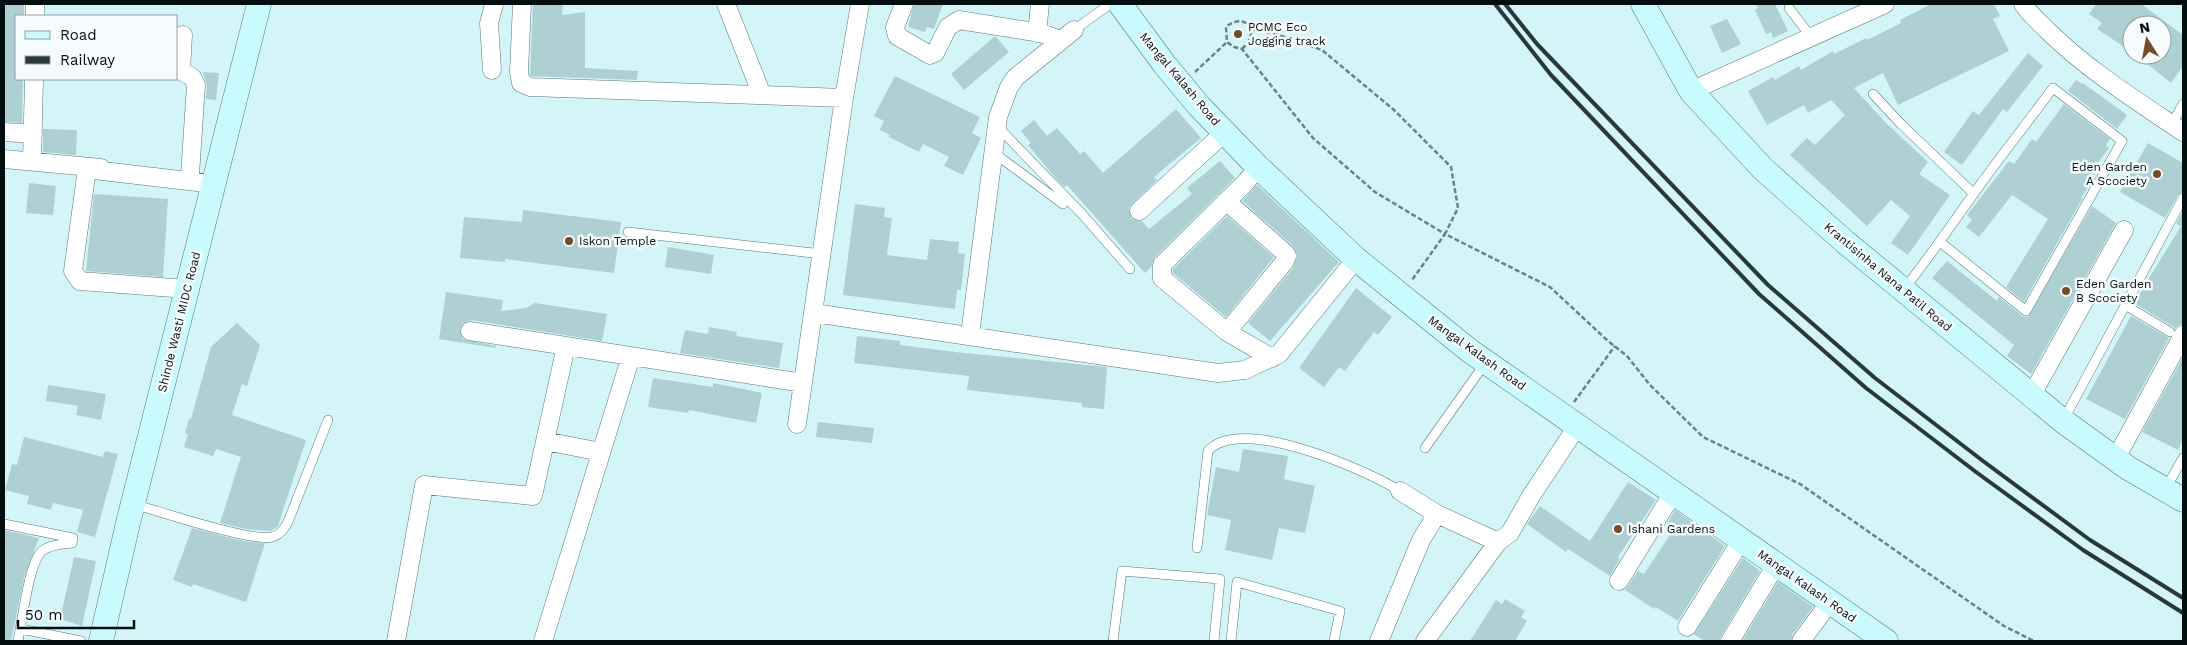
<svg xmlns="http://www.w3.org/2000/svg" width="2187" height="645" font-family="'Work Sans',sans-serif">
<rect width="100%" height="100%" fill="#d3f5f8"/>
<path fill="#aed0d3" d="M4,4h20v12h-8v63h7l-1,44 -18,-1z
M533,4h30l-1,11 23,-3v56l53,3 -1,9 -107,-4z
M914,4h29l-9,25 -7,-2 -2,5 -17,-5z
M1756,4h19l13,27 -15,7 -2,-6 -5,2 -11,-24 3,-2z
M1931,4h63l6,12 -7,3 16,32 -111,54 -15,-32 -29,15 32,35 42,39 -9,12 31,21 -42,60 -17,-12 19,-27 -19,-16 -24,26 -77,-71 17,-17 8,7 30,-30 -14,-15 -23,13 -4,-8 -37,20 -19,-34 25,-14 2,3 24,-14 2,4 32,-19 1,3 32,-16 1,2 34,-17 -1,-3z
M2096,4h45l42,31v31l-12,17 -35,-28h26v-30h-30v27l-35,-23 5,-6 -13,-9z
M1727,19l14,25 -19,9 -12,-27z
M995,36l14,16 -45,38 -13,-16z
M2028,53l15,13 -36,46 -4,-3 -41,56 -18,-13 29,-41 6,4z
M203,72l16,1 -3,27 -10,-1 1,-14z
M895,76l85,41 -8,16 9,5 -18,37 -19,-9 5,-9 -26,-13 -4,8 -30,-15 1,-2 -10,-5 4,-9 -10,-5z
M2076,80l6,4 1,-1 44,32 -10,14 -49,-38z
M2064,104l46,35 -4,6 3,3 -20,27 5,3 -13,20 1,1 -58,103 -18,-15 42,-68 -36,-24 -33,42 -13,-10 6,-7 -5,-5 42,-54 5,3 18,-25 4,3z
M1176,109l25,29 -47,39 3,3 -28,27 2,11 5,3h6l7,8 43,-35 -5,-6 33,-27 15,17 -80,79 -4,10 -6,6 -78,-88 -2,2 -7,-6 -30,-36 3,-2 -10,-12 13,-11 13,16 10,-8 23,26 4,-3 19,22z
M43,129l34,1 -1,25 -33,-3z
M2148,143l35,20v29l-5,3 -13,23 -45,-26z
M29,183l27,3 -3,29 -27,-2z
M1257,185l82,77 -69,79 -22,-18 45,-55 5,-13 -7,-11 -49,-43z
M94,194l74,5 -5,78 -77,-6z
M855,204l30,4 -1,9 8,1 -5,37 40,5 3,-21 29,3 -1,11 7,1 -4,36h-4l-2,19 -112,-14z
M2092,206l24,17 -85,151 -24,-18 7,-11 -82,-67 15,-17 50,40 2,-4 23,19 6,1z
M523,210l98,12 -7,51 -109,-14v3l-45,-4 4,-41 58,5z
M2183,211v113l-8,4 -41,-25 47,-77 -5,-2z
M1227,216l47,41 -48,60 -53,-44v-4z
M668,247l46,8 -3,19 -46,-7z
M1356,288l36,29 -14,18 -4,-3 -29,39 -6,-4 -15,20 -25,-19z
M446,292l57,8 -2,11 25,-3 9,-5 72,11 -5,27 -131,-21 -9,4 -2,5 3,10 33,7v2l-57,-9z
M2131,316l38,22 -44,81 -39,-20z
M237,323l23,22 -13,41 -5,-2 -10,31 74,25 -28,86 -7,5 -25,-2 -26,-6 21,-66 -25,-8 -3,7 -29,-9 4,-13 -3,-1 4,-14h2l20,-72z
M709,327l28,5 -1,4 47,7 -4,25 -99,-15 5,-23 23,4z
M857,336l43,5v4l55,7 152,15 -3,42 -22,-2v-4l-115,-13 2,-14 -115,-13z
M2183,357v82l-5,11 -36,-18z
M653,378l60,9v-4l49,10 -6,30 -67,-13 -1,3 -40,-6z
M48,385l58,9 -5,26 -25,-5 2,-9 -32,-5z
M818,422l56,6 -2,15 -56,-6z
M24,437l79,20 2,-6 13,3 -23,83 -18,-5 6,-22 -30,-7 -2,7 -24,-6 2,-8 -24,-6 7,-26 5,1z
M1243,449l45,7 -4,23 31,7 -10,47 -26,-5 -7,32 -47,-10 6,-30 -24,-5 9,-48 23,5z
M1628,482l28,18 -38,57 2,2 -10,17 -42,-27 -2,3 -39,-28 13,-18 50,35z
M1675,510l50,36 -47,75 -22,-14 -2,2 -29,-19 13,-19 6,3 28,-42 -7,-5z
M192,528l51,13 22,2 -19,59 -53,-18 -1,3 -19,-7z
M4,530l35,8 -15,40 -13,63h-7z
M74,557l22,4 -14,65 -22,-7z
M1743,558l17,13 -39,65 -2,5h-15l-10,-7z
M1778,582l35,25 -21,28 -1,6h-49z
M1505,599l20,12 -4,6 6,4 -12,20h-45l26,-41 6,4z"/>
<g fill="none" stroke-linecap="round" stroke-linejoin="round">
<defs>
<path id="lane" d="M1789,8l23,30
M1074,30l36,-26
M1873,94l28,30 73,70
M2172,124l11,-20
M997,126l85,88 48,55
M994,153l69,51
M628,232l194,22
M1904,289c25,-31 47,-64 71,-97 25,-35 52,-69 78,-104l69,53 -96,170 -86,-69
M2125,305l45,27
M2064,419l119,-221
M1425,448l61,-86
M2166,488l17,-30
M133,504c26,7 117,38 139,33 8,-2 12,-8 16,-15l40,-102
M4,524l69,14 -1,5c-9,1 -22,1 -30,8 -13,11 -20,71 -24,90
M1197,548l11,-97c32,-37 158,19 192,40
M21,629l60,12
M1113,641l9,-70 98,8 -6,62
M1231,641l6,-59 103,29 -6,30"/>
<path id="street" d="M522,4l-3,68 2,11 9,4 314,11
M726,4l36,91
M904,4l-9,23 2,9 33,19 5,-2 13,-26 11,-7 82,13 19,7
M2023,4c7,11 17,19 26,28 40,39 88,69 134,100
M35,16v-12
M1037,33l3,-29
M183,35l-2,36 11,6 4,8 -6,90
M492,70l-3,-47 5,-19
M1691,91l194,-87
M4,132l29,2
M4,159l97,9
M32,161l2,-82
M1226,201l58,51 3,4 -2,5 -58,71 45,26
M1139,211l86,-79
M187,289l-107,-8 -7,-10 13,-95 3,-4 5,-2 120,14
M814,313l404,60 27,-3 34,-16 77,-95
M470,331l333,52
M1227,332l-65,-54v-13l84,-83 12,-15
M970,335l28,-218 11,-30 7,-10 58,-47
M2031,396l93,-166
M797,424l47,-326 16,-94
M545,441l56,11
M2115,460l68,-125
M1400,491l37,23 61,28
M1619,581l54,-88
M1687,627l54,-86
M396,641l28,-156 109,11 33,-150
M543,641l88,-285
M1379,641l42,-101 16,-26
M1425,641l73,-99 12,-9 21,-37 47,-71
M1730,641l46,-76
M1801,641l29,-39"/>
<path id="secondary" d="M1120,4l45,61 34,41 59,61 98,92 114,92 416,290
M1643,4l48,87 72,78 82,73 218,179 65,47 55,32
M101,641l27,-118 131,-519"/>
</defs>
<use href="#lane" stroke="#58777a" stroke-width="10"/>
<use href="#street" stroke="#58777a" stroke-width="19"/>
<use href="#secondary" stroke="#58777a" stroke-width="25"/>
<path stroke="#6c8284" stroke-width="2.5" stroke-dasharray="5 2.5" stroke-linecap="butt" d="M1251,29l25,5 46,16 72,60 57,57 7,41 -13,26 105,53 58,54 19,15 23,29 53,52 97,47 204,142 30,15
M1242,49c21,-20 1,-37 -16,-22l1,15 7,5 8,2 71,89 62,54 70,42 -33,46
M1195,72l32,-30
M1574,402l41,-56"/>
<use href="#lane" stroke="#fff" stroke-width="9"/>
<use href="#street" stroke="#fff" stroke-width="18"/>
<use href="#secondary" stroke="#c8fafe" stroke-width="24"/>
<path stroke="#29393a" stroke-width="4" d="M1495,4l56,71 208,219 107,94 110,84 107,78 100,63
M1505,4l32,40 231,241 107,93 108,83 107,79 93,58"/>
</g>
<g fill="#734d2a" stroke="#f6fcfd" stroke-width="2">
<circle cx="1238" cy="34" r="5"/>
<circle cx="2157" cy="174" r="5"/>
<circle cx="569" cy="241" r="5"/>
<circle cx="2066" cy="291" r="5"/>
<circle cx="1618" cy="529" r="5"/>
</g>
<g text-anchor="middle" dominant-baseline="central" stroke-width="5" stroke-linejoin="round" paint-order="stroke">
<g font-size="12" fill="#030e0f" stroke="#f6fcfd" text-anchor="start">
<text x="1248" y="27">PCMC Eco<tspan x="1248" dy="14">Jogging track</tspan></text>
<text x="2147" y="167" text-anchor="end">Eden Garden<tspan x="2147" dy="14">A Scociety</tspan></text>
<text x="579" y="241">Iskon Temple</text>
<text x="2076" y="284">Eden Garden<tspan x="2076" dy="14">B Scociety</tspan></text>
<text x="1628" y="529">Ishani Gardens</text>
</g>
<g font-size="12" fill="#030e0f" stroke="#f6fcfd">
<text transform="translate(1180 79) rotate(50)">Mangal Kalash Road</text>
<text transform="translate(1888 277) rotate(40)">Krantisinha Nana Patil Road</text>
<text transform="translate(179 322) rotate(-76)">Shinde Wasti MIDC Road</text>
<text transform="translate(1477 353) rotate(36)">Mangal Kalash Road</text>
<text transform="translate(1807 586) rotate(35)">Mangal Kalash Road</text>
</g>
</g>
<rect width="2187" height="645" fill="none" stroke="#030e0f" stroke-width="10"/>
<rect x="15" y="15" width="162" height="65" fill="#f6fcfd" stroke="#959d9e"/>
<rect x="25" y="31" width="25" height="8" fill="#c8fafe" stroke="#959d9e"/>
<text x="60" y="40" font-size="15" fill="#030e0f">Road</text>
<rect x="25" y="56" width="25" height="8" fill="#29393a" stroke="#959d9e"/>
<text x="60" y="65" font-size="15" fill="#030e0f">Railway</text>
<g transform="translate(2147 40) rotate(349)"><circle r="24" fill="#f6fcfd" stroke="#959d9e"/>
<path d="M0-4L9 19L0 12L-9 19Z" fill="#734d2a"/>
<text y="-8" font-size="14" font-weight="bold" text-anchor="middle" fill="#030e0f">N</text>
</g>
<path d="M18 620v8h116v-8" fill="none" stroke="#030e0f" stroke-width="2.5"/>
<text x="25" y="620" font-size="15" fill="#030e0f" stroke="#f6fcfd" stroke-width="4" paint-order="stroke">50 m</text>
</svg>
